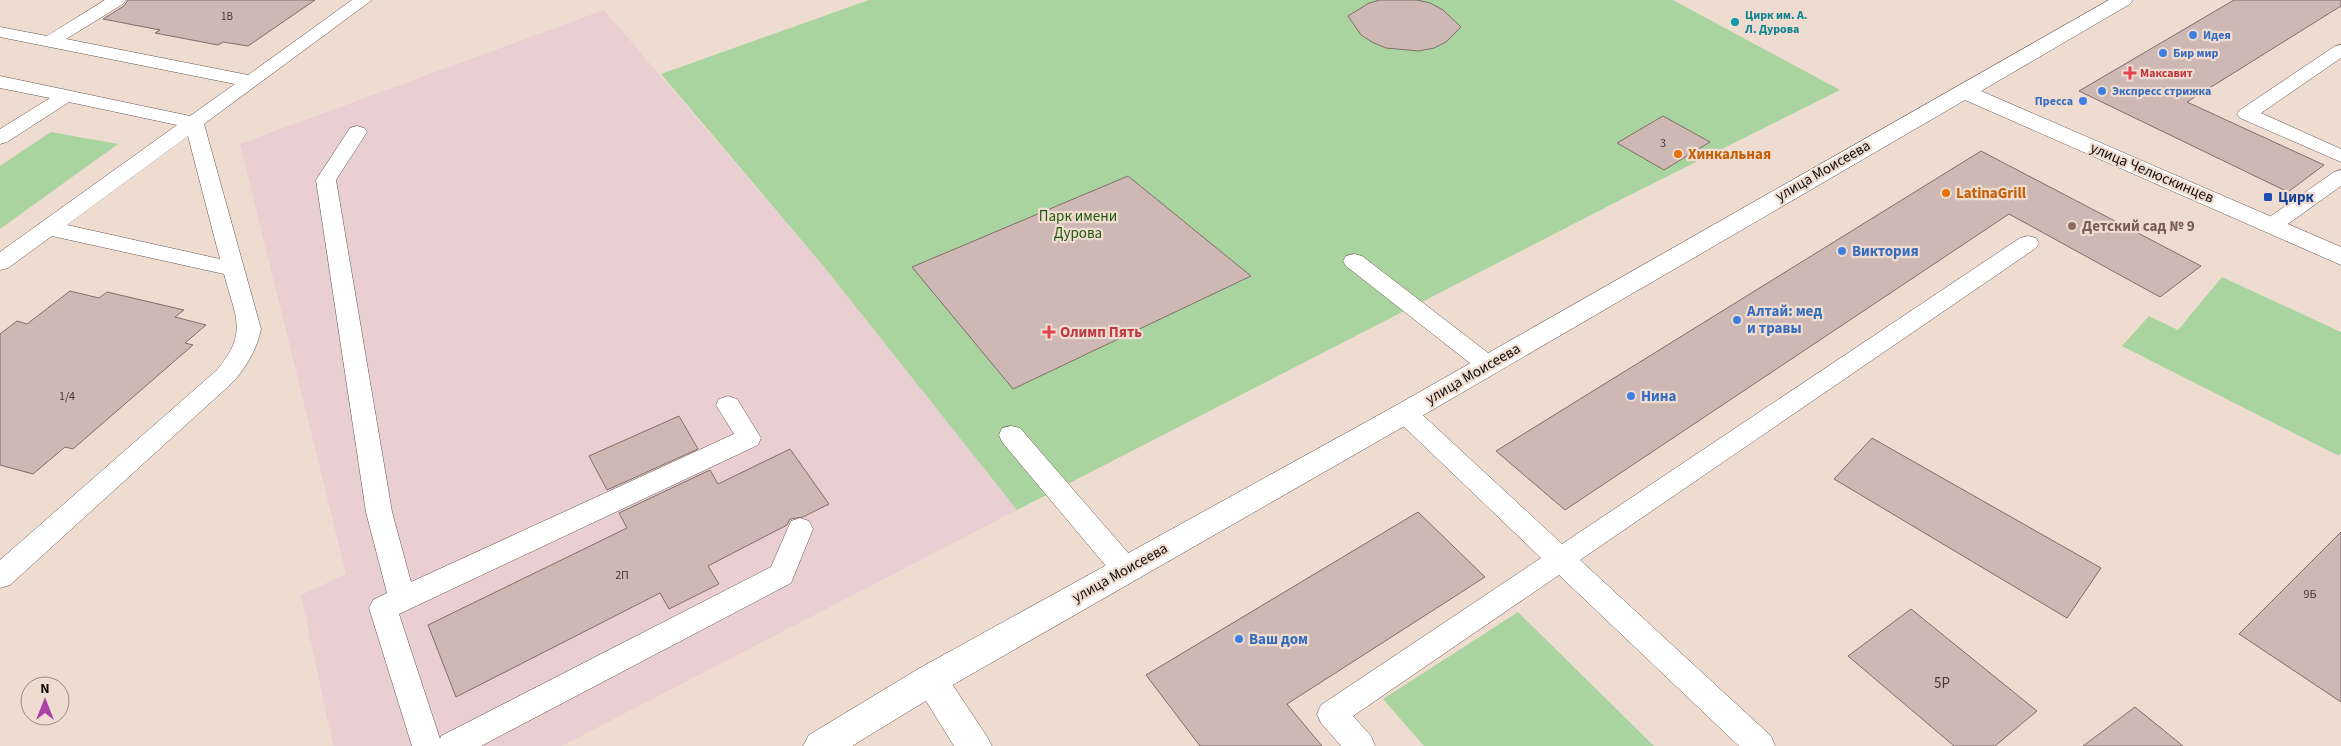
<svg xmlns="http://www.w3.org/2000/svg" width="2341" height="746" font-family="'Source Sans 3',sans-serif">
<rect width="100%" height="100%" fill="#efdcd1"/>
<path fill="#e9cfd1" d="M604,10l221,258 192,242 -455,236h-229l-32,-151 45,-21 -106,-430z"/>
<path fill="#aad49f" d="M869,0h804l167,90 -214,107 -609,313 -192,-242 -164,-194z
M51,132l67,12 -118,85v-63z
M2222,277l119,55v121l-2,3 -217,-110 27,-30 29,14z
M1518,612l136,134h-230l-41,-47z"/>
<path fill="#ceb8b4" stroke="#816d6a" d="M128,0h187l-67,46 -25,-4 -5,3 -63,-12 5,-3 -57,-11 21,-13z
M1380,0h37l13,3 13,7 18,17 -15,15 -12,6 -15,3 -33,-3 -14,-6 -11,-7 -13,-19 21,-13z
M2234,0h107v6l-154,96 137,63 -36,27 -209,-101z
M1663,116l47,26 -46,28 -47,-27z
M1981,151l220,115 -41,31 -151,-83 -444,296 -69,-59z
M1128,176l123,100 -238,113 -101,-122z
M70,291l29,7 8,-6 77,18 -9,7 31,8 -21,18 8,2 -120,104 -8,-2 -32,27 -33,-9v-131l17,-13 10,3z
M679,416l19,33 -91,41 -18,-34z
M1872,438l229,130 -34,50 -233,-139z
M790,449l39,55 -26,13 -13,2 -3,6 -79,41 11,18 -50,25 -9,-16 -204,104 -28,-72 199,-97 -8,-15 91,-43 8,14z
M1418,512l67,65 -198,127 35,42h-122l-54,-71z
M2341,532v170l-102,-68z
M1911,609l126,102 -42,35h-41l-106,-90z
M2135,707l48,39h-100z"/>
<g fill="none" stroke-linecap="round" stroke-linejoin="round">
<defs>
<path id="lane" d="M105,0h21l-3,4 -57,35 182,36 104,-75h20l-168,124 57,205c-4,20 -14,37 -28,53l-223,203 -10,3v-28l217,-190c32,-38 18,-53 7,-96l-172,-38 -44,32 -8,2v-18l177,-127 -108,-23 -62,40 -7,2v-15l50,-31 -50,-10v-12l190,40 45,-32 -235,-47v-10l47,9zM188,136l32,123 -153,-34z
M2341,45v13l-80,55 80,36v13l-101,-44 -3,-4 3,-4 95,-64z
M357,126l7,2 3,4 -31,48 56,332 19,70 323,-148 -18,-29 3,-6 9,-3 9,3 24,39 -3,7 -359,169 41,125 1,-3 330,-169 20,-46 9,-3 9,3 4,8 -22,54 -310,163h-69l-43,-138 4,-8 14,-7 -21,-81 -50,-332 34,-52z
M2341,170v16l-63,45 -7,2 -7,-2 -4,-5 4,-5 70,-49z
M2028,236l8,2 3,5 -3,5 -456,312 191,176 4,10h-36l-180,-171 -206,141 18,20 4,10h-34l-20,-23 -4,-9 4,-9 220,-147 -145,-139 -3,-6 3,-6 9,-3 9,3 148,137 458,-306z
M1354,254l8,2 134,103 4,6 -4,6 -8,2 -8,-2 -134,-105 -3,-5 3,-5z
M1011,426l9,2 116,134 4,8 -4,8 -10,3 -10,-3 -114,-136 -3,-7 3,-7z"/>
<path id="street" d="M930,665l12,4 44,66 6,11h-38l-41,-66 5,-11z"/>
<path id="secondary" d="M2109,0h24l-3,4 -149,87 360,156v18l-376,-165 -550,320 -473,271 -90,55h-49l6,-11 109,-66 477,-263z"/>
</defs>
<use href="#lane" stroke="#66564d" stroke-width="1"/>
<use href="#street" stroke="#66564d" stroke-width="1"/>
<use href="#secondary" stroke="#66564d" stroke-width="1"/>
<use href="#lane" fill="#fff" fill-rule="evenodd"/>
<use href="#street" fill="#fff" fill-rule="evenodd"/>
<use href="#secondary" fill="#fff" fill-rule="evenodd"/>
</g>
<circle fill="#0f9aa8" stroke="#efdcd1" stroke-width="2" cx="1735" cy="22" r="5"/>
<g fill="#3f7fe0" stroke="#efdcd1" stroke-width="2">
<circle cx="2193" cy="35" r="5"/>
<circle cx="2163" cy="53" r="5"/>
<circle cx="2102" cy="91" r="5"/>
<circle cx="2083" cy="101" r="5"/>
<circle cx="1842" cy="251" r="5"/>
<circle cx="1737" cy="320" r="5"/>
<circle cx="1631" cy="396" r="5"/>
<circle cx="1239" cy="639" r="5"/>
</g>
<g fill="#e0444e" stroke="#efdcd1" stroke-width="2">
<path d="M2127.5 65.5h5v5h5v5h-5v5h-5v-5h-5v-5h5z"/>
<path d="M1046.5 324.5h5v5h5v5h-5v5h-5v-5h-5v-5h5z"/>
</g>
<g fill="#e8710a" stroke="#efdcd1" stroke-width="2">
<circle cx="1678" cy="154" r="5"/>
<circle cx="1946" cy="193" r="5"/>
</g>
<rect fill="#1a4fb4" stroke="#efdcd1" stroke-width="2" x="2263" y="192" width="10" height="10" rx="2.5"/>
<circle fill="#8d6e63" stroke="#efdcd1" stroke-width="2" cx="2072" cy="226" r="5"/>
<g text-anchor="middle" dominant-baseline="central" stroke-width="4.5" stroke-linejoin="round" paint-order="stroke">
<g font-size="11" fill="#433835">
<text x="227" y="16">1В</text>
</g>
<g font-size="12" font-weight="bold" fill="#0d838f" stroke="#efdcd1" text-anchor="start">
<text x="1745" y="15">Цирк им. А.<tspan x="1745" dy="14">Л. Дурова</tspan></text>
</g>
<g font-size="12" font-weight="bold" fill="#366cbe" stroke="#efdcd1" text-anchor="start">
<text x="2203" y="35">Идея</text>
<text x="2173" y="53">Бир мир</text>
<text x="2112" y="91">Экспресс стрижка</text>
<text x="2073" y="101" text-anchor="end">Пресса</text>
</g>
<g font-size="12" font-weight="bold" fill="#be3a42" stroke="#efdcd1" text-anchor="start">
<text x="2140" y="73">Максавит</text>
</g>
<g font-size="12" fill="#433835">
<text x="1663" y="143">3</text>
<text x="67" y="396">1/4</text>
<text x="622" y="575">2П</text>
<text x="2310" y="594">9Б</text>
</g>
<g font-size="15" font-weight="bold" fill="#c56008" stroke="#efdcd1" text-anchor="start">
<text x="1688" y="154">Хинкальная</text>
<text x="1956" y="193">LatinaGrill</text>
</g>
<g font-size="15" fill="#150e0b" stroke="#efdcd1">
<text transform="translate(1823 171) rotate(-30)">улица Моисеева</text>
<text transform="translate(2152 173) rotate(23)">улица Челюскинцев</text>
<text transform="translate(1473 374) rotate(-30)">улица Моисеева</text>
<text transform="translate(1120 573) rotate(-29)">улица Моисеева</text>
</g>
<g font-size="15" font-weight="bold" fill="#164399" stroke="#efdcd1" text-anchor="start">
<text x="2278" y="197">Цирк</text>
</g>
<g font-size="15" fill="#22590d" stroke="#efdcd1">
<text x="1078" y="216">Парк имени<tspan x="1078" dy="17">Дурова</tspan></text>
</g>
<g font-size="15" font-weight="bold" fill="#785e54" stroke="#efdcd1" text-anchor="start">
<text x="2082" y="226">Детский сад № 9</text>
</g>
<g font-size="15" font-weight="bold" fill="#366cbe" stroke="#efdcd1" text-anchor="start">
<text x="1852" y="251">Виктория</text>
<text x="1747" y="311">Алтай: мед<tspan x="1747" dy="17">и травы</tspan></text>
<text x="1641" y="396">Нина</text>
<text x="1249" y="639">Ваш дом</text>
</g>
<g font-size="15" font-weight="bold" fill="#be3a42" stroke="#efdcd1" text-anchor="start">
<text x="1060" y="332">Олимп Пять</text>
</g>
<g font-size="15" fill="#433835">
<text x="1942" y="683">5Р</text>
</g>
</g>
<g transform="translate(45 701)"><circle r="24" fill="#efdcd1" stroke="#988a82"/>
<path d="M0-4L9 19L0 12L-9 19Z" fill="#ab42a5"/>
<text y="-8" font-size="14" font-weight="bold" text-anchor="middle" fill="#150e0b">N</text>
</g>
</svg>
